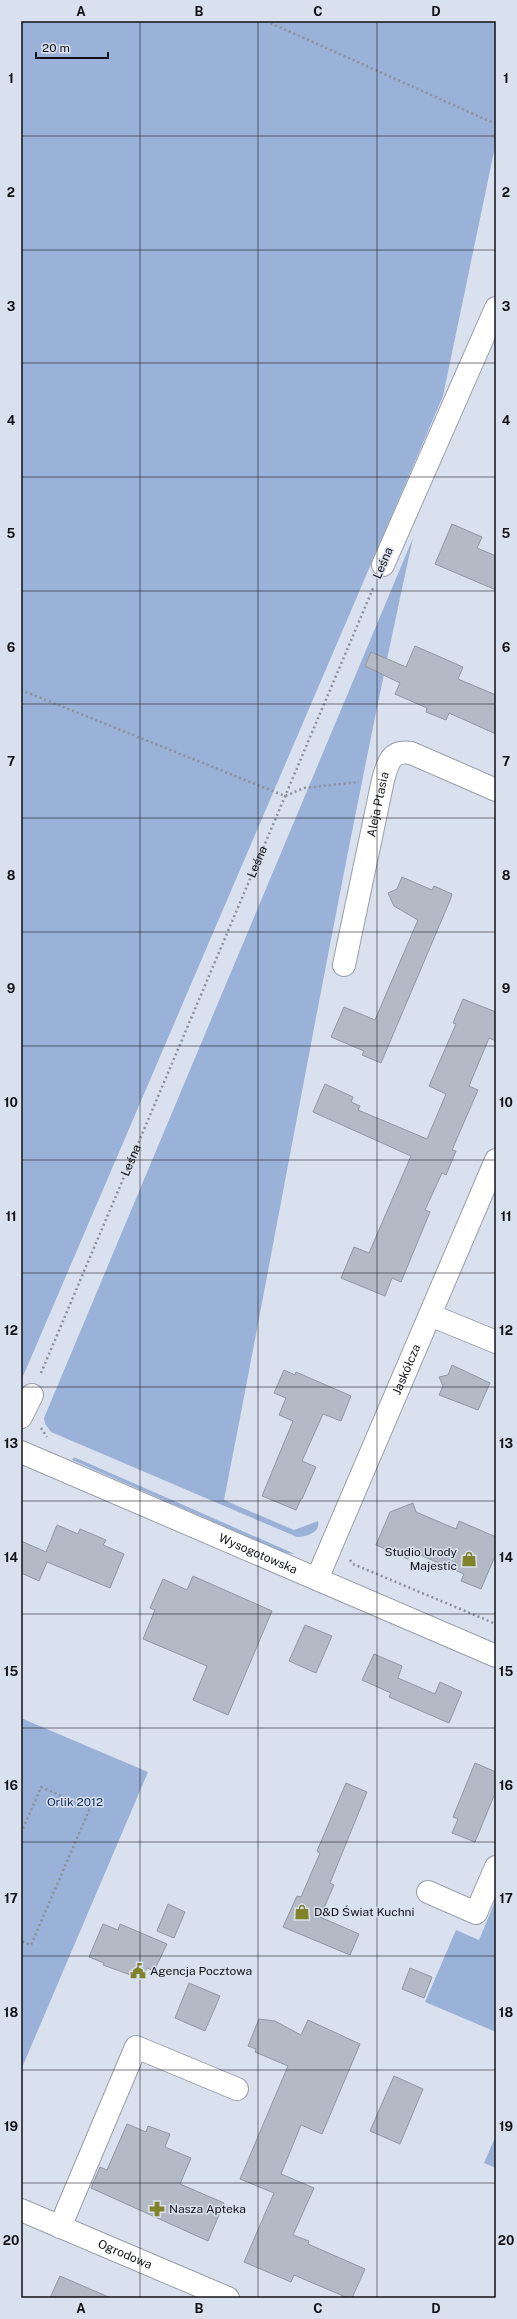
<svg xmlns="http://www.w3.org/2000/svg" width="517" height="2319" font-family="'Public Sans',sans-serif">
<rect width="100%" height="100%" fill="#dae1ee"/>
<path fill="#9bb2d8" d="M21,21h475v121l-53,254 -422,985z
M413,538c-70,319 -126,641 -189,962l70,30 24,-9c3,11 -11,16 -21,16l-246,-105 -6,-8 -1,-6z
M74,1457l221,97 -10,-1 -213,-93z
M21,1718l127,54 -127,298z
M496,1899v133l-71,-30 31,-72 23,10z
M496,2135v33l-12,-5z"/>
<path fill="#b3bac6" stroke="#9097a2" d="M452,524l30,13 -5,11 19,8v34l-61,-26z
M415,646l48,21 -5,12 38,16v39l-47,-21 -3,7 -20,-8 1,-4 -32,-14 5,-11 -35,-17 6,-14 35,15z
M402,877l30,13 2,-4 18,8 -1,4 -70,165 -19,-8 2,-4 -33,-14 13,-30 31,13 43,-100 -24,-14 -6,-13 9,-4z
M463,999l33,13v29l-7,-3 -20,48 9,4 -26,60 4,1 -10,24 -4,-2 -17,37 5,2 -29,70 -9,-4 -7,18 -44,-18 13,-31 15,6 42,-97 -98,-44 12,-28 28,13 -2,5 9,4 -2,4 69,29 19,-45 -17,-8 27,-62 -3,-1z
M452,1365l38,18 -12,27 -39,-15 4,-9 -4,-9 9,-2z
M284,1370l11,5 1,-3 55,24 -10,25 -18,-7 -21,47 14,6 -14,32h-1l-5,11 -34,-14 31,-75 -14,-6 7,-17 -12,-5z
M413,1503l3,9 40,17 3,-8 37,16v17l-15,35 -20,-8 3,-7 -53,-23 -3,8 -32,-14 14,-33z
M57,1525l21,9 2,-5 26,11 -3,5 21,9 -14,34 -63,-26 -8,19 -18,-8v-32l25,11z
M193,1576l79,35 -44,104 -35,-15 14,-34 -64,-27 12,-29 -5,-2 13,-29 24,11z
M305,1625l27,11 -16,37 -27,-12z
M374,1654l28,12 -4,12 37,16 5,-12 22,10 -13,31 -60,-26 2,-4 -29,-13z
M475,1763l21,9v19l-21,51 -23,-9 6,-14 -5,-2z
M346,1783l21,9 -37,91 4,2 -14,32 39,17 -9,21 -67,-28 14,-31 4,1 19,-44 -3,-2z
M168,1904l17,8 -11,26 -17,-7z
M103,1924l15,6 2,-6 47,20 -13,27 -7,-3 -5,11 -39,-14 1,-2 -15,-6z
M410,1968l22,9 -8,21 -22,-9z
M189,1983l31,13 -15,35 -30,-13z
M259,2019l16,2 26,14 7,-15 52,24 -38,90 -21,-9 -20,49 33,14 -21,47 16,6 -1,3 57,25 -13,29h-4l-54,-23 -3,7 -47,-20 30,-69 -34,-14 48,-113 -33,-14 1,-3 -8,-3z
M394,2076l29,13 -23,55 -30,-13z
M127,2124l19,8 2,-6 22,8 -5,13 26,11 -11,26 44,19 -16,38 -117,-53 9,-21 7,3z
M60,2276l51,22h-61z"/>
<g fill="none" stroke-linecap="round" stroke-linejoin="round">
<defs>
<g id="minor">
<path d="M383,565l113,-257"/>
<path id="s2" d="M344,965l39,-185c5,-17 7,-30 28,-27l85,37"/>
<path d="M430,1315l66,27"/>
<path d="M21,1417l11,-22"/>
<path id="s3" d="M21,1452l475,204"/>
<path id="s4" d="M317,1579l179,-419"/>
<path d="M428,1892l48,21 20,-46"/>
<path id="s5" d="M21,2210l207,88"/>
<path d="M60,2227l76,-180 101,42"/>
</g>
</defs>
<use href="#minor" stroke="#989fab" stroke-width="24"/>
<g stroke="#8b9099" stroke-width="2.5" stroke-dasharray="2 3" stroke-linecap="butt">
<path d="M266,21l230,103"/>
<path d="M21,690l264,106 19,-8 55,-6"/>
<path id="s1" d="M41,1373l333,-787"/>
<path d="M41,1428l6,9"/>
<path d="M350,1560l3,4 143,60"/>
<path d="M21,1833l20,-46 49,21 -59,137 -10,-4"/>
</g>
<use href="#minor" stroke="#fff" stroke-width="22"/>
</g>
<path fill="none" stroke="#0f1115" stroke-width="1" stroke-opacity="0.55" d="M140,21v2277M258,21v2277M377,21v2277M21,136h475M21,250h475M21,363h475M21,477h475M21,591h475M21,704h475M21,818h475M21,932h475M21,1046h475M21,1160h475M21,1273h475M21,1387h475M21,1501h475M21,1614h475M21,1728h475M21,1842h475M21,1956h475M21,2070h475M21,2183h475"/>
<defs>
<symbol id="shop-bare" viewBox="-9 -9 18 18"><path d="M-5-2.5h2.3a2.7 3.5 0 0 1 5.4 0H5L5.5 6h-11ZM-1.5-2.5h3a1.5 2.3 0 0 0-3 0Z" fill="#80822c" stroke="#dae1ee" stroke-width="2.5" paint-order="stroke"/></symbol>
<symbol id="civic-bare" viewBox="-9 -9 18 18"><path d="M-.6-6.5H3V-4.5H.6V-3L4-1V1h2V6H-6V1h2V-1L-.6-3ZM-1.2 2.5V6h2.4V2.5Z" fill="#80822c" stroke="#dae1ee" stroke-width="2.5" paint-order="stroke"/></symbol>
<symbol id="pharmacy-bare" viewBox="-9 -9 18 18"><path d="M-2-6h4v4h4v4h-4v4h-4v-4h-4v-4h4Z" fill="#80822c" stroke="#dae1ee" stroke-width="2.5" paint-order="stroke"/></symbol>
</defs>
<g fill-rule="evenodd">
<use href="#shop-bare" x="458" y="1548" width="22" height="22"/>
<use href="#shop-bare" x="291" y="1901" width="22" height="22"/>
<use href="#civic-bare" x="127" y="1960" width="22" height="22"/>
<use href="#pharmacy-bare" x="146" y="2198" width="22" height="22"/>
</g>
<g text-anchor="middle" dominant-baseline="central" stroke-width="3" stroke-linejoin="round" paint-order="stroke">
<g font-size="12" fill="#0f1115" stroke="#dae1ee">
<text transform="translate(383 563) rotate(-67)">Leśna</text>
<text stroke="none"><textPath href="#s2" startOffset="164">Aleja Ptasia</textPath></text>
<text stroke="none"><textPath href="#s1" startOffset="555">Leśna</textPath></text>
<text stroke="none"><textPath href="#s1" startOffset="231">Leśna</textPath></text>
<text stroke="none"><textPath href="#s4" startOffset="228">Jaskółcza</textPath></text>
<text stroke="none"><textPath href="#s3" startOffset="258">Wysogotowska</textPath></text>
<text stroke="none"><textPath href="#s5" startOffset="113">Ogrodowa</textPath></text>
</g>
<g font-size="12" fill="#0f1115" stroke="#dae1ee" text-anchor="start">
<text x="457" y="1552" text-anchor="end">Studio Urody<tspan x="457" dy="14">Majestic</tspan></text>
<text x="314" y="1912">D&amp;D Świat Kuchni</text>
<text x="150" y="1971">Agencja Pocztowa</text>
<text x="169" y="2209">Nasza Apteka</text>
</g>
<g font-size="12" fill="#143061" stroke="#dae1ee">
<text x="75" y="1802">Orlik 2012</text>
</g>
</g>
<rect width="517" height="2319" fill="none" stroke="#dae1ee" stroke-width="44"/>
<path d="M36 52v6h72v-6" fill="none" stroke="#0f1115" stroke-width="2"/>
<text x="42" y="52" font-size="12" fill="#0f1115" stroke="#dae1ee" stroke-width="3" paint-order="stroke">20 m</text>
<rect x="22" y="22" width="473" height="2275" fill="none" stroke="#0f1115" stroke-width="1.5"/>
<g font-size="13" text-anchor="middle" font-weight="bold" fill="#0f1115">
<text x="81" y="16">A</text>
<text x="199" y="16">B</text>
<text x="318" y="16">C</text>
<text x="436" y="16">D</text>
<text x="11" y="83">1</text>
<text x="506" y="83">1</text>
<text x="11" y="197">2</text>
<text x="506" y="197">2</text>
<text x="11" y="311">3</text>
<text x="506" y="311">3</text>
<text x="11" y="425">4</text>
<text x="506" y="425">4</text>
<text x="11" y="538">5</text>
<text x="506" y="538">5</text>
<text x="11" y="652">6</text>
<text x="506" y="652">6</text>
<text x="11" y="766">7</text>
<text x="506" y="766">7</text>
<text x="11" y="880">8</text>
<text x="506" y="880">8</text>
<text x="11" y="993">9</text>
<text x="506" y="993">9</text>
<text x="11" y="1107">10</text>
<text x="506" y="1107">10</text>
<text x="11" y="1221">11</text>
<text x="506" y="1221">11</text>
<text x="11" y="1335">12</text>
<text x="506" y="1335">12</text>
<text x="11" y="1448">13</text>
<text x="506" y="1448">13</text>
<text x="11" y="1562">14</text>
<text x="506" y="1562">14</text>
<text x="11" y="1676">15</text>
<text x="506" y="1676">15</text>
<text x="11" y="1790">16</text>
<text x="506" y="1790">16</text>
<text x="11" y="1903">17</text>
<text x="506" y="1903">17</text>
<text x="11" y="2017">18</text>
<text x="506" y="2017">18</text>
<text x="11" y="2131">19</text>
<text x="506" y="2131">19</text>
<text x="11" y="2245">20</text>
<text x="506" y="2245">20</text>
<text x="81" y="2313">A</text>
<text x="199" y="2313">B</text>
<text x="318" y="2313">C</text>
<text x="436" y="2313">D</text>
</g>
</svg>
